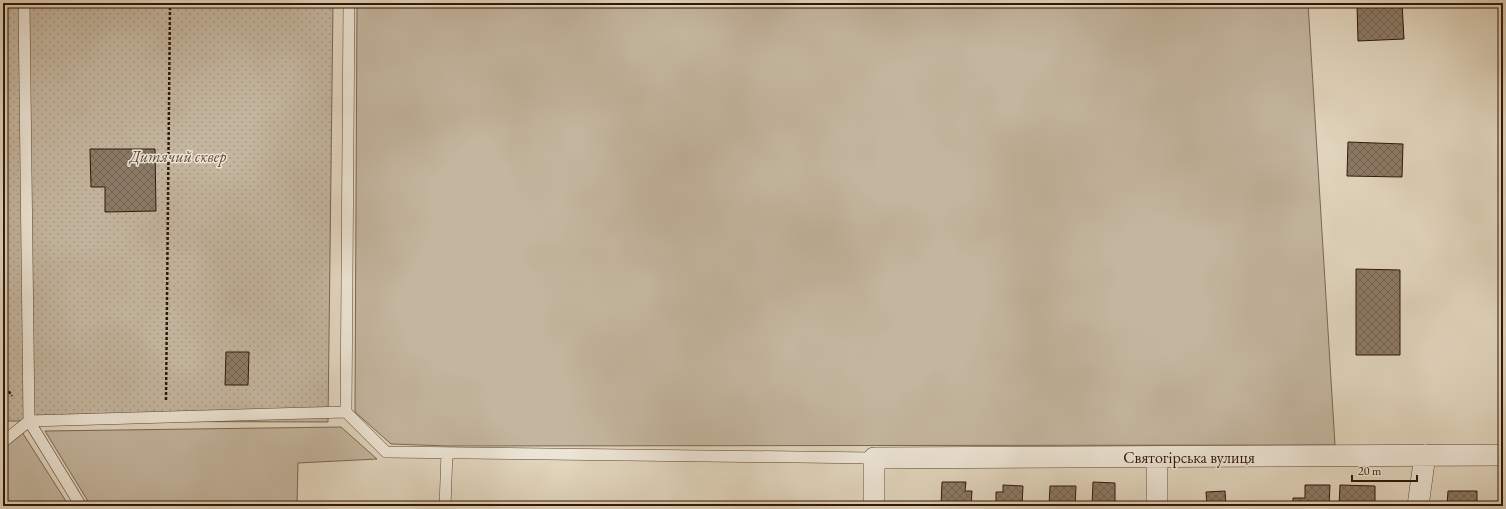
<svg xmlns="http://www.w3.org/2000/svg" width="1506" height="509" font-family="'EB Garamond',serif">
<defs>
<pattern id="park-dots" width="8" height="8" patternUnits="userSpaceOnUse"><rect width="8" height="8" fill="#c3b59e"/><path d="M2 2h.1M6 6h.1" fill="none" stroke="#a89b87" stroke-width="1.8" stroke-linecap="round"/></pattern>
<pattern id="building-cross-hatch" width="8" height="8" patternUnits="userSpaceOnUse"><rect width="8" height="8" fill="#8c7a66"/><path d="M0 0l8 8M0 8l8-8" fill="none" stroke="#736352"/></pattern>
</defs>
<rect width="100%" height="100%" fill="#e1d5bd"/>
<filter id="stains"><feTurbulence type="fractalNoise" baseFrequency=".005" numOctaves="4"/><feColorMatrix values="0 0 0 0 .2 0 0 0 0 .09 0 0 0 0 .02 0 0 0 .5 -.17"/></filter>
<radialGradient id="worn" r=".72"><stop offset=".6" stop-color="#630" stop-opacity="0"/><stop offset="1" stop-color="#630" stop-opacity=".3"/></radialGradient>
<path fill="#c3b59e" stroke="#7a6652" d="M357,3h951l27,442 -887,1 -57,-2 -36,-32z
M341,427l36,32 -79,4 -1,43h-206l-46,-75z
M22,432l47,74h-66v-60z"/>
<path fill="url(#park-dots)" stroke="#7a6652" d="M3,3h330l-5,419 -325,-1z"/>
<path fill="url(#building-cross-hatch)" stroke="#301707" d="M1357,3h45l2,36 -46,2z
M1348,142l55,2 -1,33 -55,-1z
M90,149h65l1,62 -51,1v-25h-14z
M1356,269l44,1v85h-44z
M226,352h23l-1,33h-23z
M942,482h24l-1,9h7l-1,15h-30z
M1093,482l22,1v23h-23z
M1003,485l20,1 -1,20h-26v-14h7z
M1305,485h25l-1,21h-36v-8h12z
M1340,485l35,1v20h-36z
M1050,486h26l-1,20h-26z
M1225,491l1,15h-19l-1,-14z
M1448,491h29v15h-30z"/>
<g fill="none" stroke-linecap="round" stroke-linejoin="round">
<defs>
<path id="lane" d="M24,3l5,418 317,-9 3,-409
M346,412l40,40 488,6
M3,442l26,-21 52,85
M445,506l2,-53"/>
<path id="street" d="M874,506v-48l629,-3
M1157,506v-49
M1418,506l7,-51"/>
</defs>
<use href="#lane" stroke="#5c4634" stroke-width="12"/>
<use href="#street" stroke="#5c4634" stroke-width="22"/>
<path stroke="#301707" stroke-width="2.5" stroke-dasharray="3 2" stroke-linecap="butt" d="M3,383l9,13
M166,400l4,-397"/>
<use href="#lane" stroke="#ece4d4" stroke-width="11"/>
<use href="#street" stroke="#ece4d4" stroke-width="21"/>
</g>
<g text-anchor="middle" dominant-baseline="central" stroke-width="3" stroke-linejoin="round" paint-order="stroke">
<g font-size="16" font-style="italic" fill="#5c4634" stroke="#ece4d4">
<text x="178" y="156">Дитячий сквер</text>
</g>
<g font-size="16" fill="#301707" stroke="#ece4d4">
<text x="1189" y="457">Святогірська вулиця</text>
</g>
</g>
<rect width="1506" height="509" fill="none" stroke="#e1d5bd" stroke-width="16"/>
<rect x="4" y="4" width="1498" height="501" fill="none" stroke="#301707" stroke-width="2"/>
<rect x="8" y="8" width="1490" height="493" fill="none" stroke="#301707"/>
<path d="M1352 475v6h65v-6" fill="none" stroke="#301707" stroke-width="2"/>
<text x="1358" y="475" font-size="12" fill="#301707" stroke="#ece4d4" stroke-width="3" paint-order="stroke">20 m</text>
<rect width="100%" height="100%" filter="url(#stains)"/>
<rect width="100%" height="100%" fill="url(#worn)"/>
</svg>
